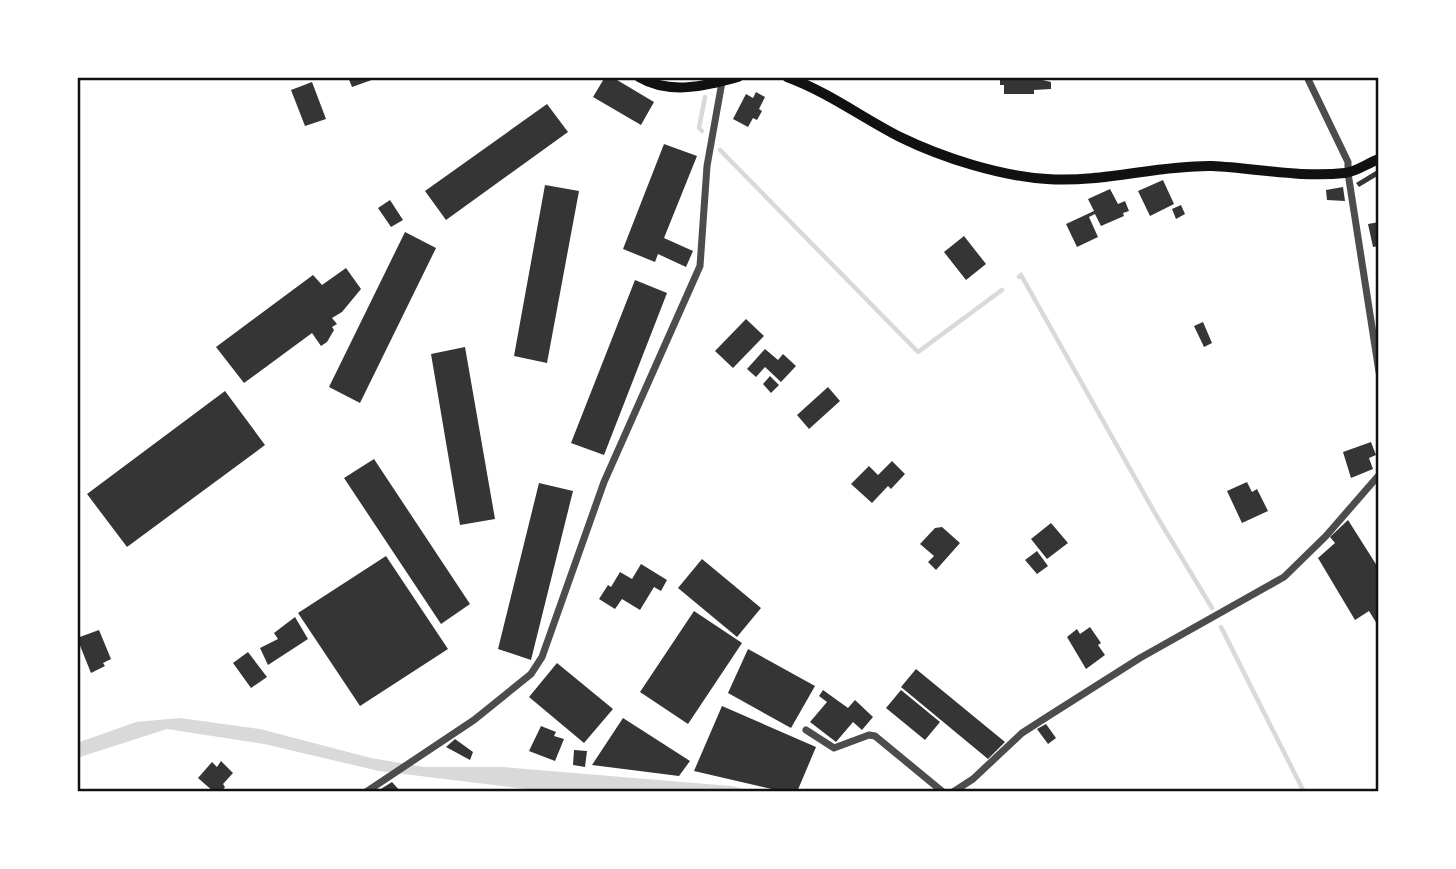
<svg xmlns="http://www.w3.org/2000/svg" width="1456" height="869" font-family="'Public Sans',sans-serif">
<rect width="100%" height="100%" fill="#fff"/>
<path fill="#d9d9d9" d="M180,718l80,11 111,29 53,9h79l228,19 28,6h-209l-171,-21 -115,-27 -97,-15 -90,29v-15l59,-21z"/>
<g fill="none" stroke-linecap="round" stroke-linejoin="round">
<path stroke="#d9d9d9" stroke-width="4.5" d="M702,131l-3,-3 6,-31
M720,150l198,202 84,-62
M1019,277l2,-2 135,240 56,93
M1221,627l83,165"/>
</g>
<path fill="#353535" d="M348,77h32l-28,10z
M605,77h7l42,25 -13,23 -48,-28z
M1000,78h34l17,4v7l-17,1v4h-30v-9h-4z
M312,82l14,37 -21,7 -14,-36z
M756,92l9,5 -6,12 3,2 -5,9 -4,-2 -5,9 -15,-8 13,-25 7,4z
M547,104l21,28 -122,88 -21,-29z
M664,144l33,12 -33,82 29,13 -7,16 -28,-13 -3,8 -32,-13z
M1379,169v6l-20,12 -3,-4z
M1163,180l11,24 -24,12 -12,-25z
M545,185l34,6 -32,172 -33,-7z
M1343,187l2,14 -18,-1 -1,-10z
M1110,189l8,15 7,-3 4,10 -6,2 1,3 -23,10 -6,-12 -6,3 9,20 -21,10 -11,-23 28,-13 -6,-12z
M390,200l13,20 -12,7 -13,-19z
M1181,205l4,9 -9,5 -4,-10z
M1379,222v24l-6,1 -5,-23z
M405,232l31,16 -76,155 -31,-16z
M964,236l22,28 -20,16 -22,-28z
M346,268l15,21 -19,23 -10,6 5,6 -5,3 2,3 -7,12 -6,4 -9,-13 -68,50 -28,-36 97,-72 9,10z
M635,280l32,13 -63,162 -33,-12z
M746,319l18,17 -31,32 -18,-17z
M1203,322l9,21 -8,4 -10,-21z
M465,347l30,172 -35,6 -29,-171z
M765,349l13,11 5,-6 13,12 -15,16 -16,-15 -9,10 -9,-8z
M770,376l9,9 -8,8 -8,-9z
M828,387l12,14 -31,28 -12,-14z
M225,391l40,54 -138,102 -40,-53z
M1371,442l5,13 -7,3 4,11 -22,9 -8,-26z
M374,459l96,145 -29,20 -97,-146z
M892,461l13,13 -14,15 -3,-3 -16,17 -21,-19 18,-18 9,9z
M1247,482l5,10 5,-3 11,22 -26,12 -15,-32z
M539,483l34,8 -42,169 -33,-11z
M1348,520l31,49v54l-2,1 -8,-13 -14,9 -37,-62 17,-15 -5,-6z
M1051,523l17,20 -21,16 -16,-20z
M942,527l18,16 -24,27 -8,-8 6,-6 -14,-12 15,-16z
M1037,551l11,15 -11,8 -12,-14z
M386,556l62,93 -88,57 -62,-93z
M702,559l59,49 -24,29 -59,-49z
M641,564l26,16 -6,11 -7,-4 -14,23 -18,-11 -7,10 -16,-10 9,-14 3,2 9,-15 12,7z
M694,611l48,32 -54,81 -48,-32z
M295,617l13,22 -40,26 -8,-17 18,-9 -4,-6z
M1090,627l11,16 -3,2 7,10 -19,14 -19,-32 10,-8 3,5z
M99,630l12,29 -8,4 2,3 -14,7 -14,-35z
M748,649l67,37 -24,42 -63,-35z
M248,652l19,25 -16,11 -18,-25z
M557,663l56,46 -29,34 -55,-46z
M916,669l89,73 -17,17 -87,-72z
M823,690l25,18 7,-8 18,17 -11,13 -9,-8 -17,20 -26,-20 17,-20 -8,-6z
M901,690l39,32 -15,18 -39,-32z
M722,706l94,41 -19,45h-13l-90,-21z
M623,718l67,43 -11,15 -87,-11z
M1046,724l10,14 -8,6 -11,-15z
M541,726l15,6 -2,4 10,3 -9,22 -26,-10z
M455,739l18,13 -3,8 -24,-13z
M574,750l13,1 -2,16 -12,-2z
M221,761l12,12 -10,11 2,3 -4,5h-7l-16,-14 14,-16 5,5z
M392,782l9,10h-25z"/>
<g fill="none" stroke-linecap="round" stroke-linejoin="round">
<path stroke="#4c4c4c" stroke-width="7" d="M1307,77l41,85v11l31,199
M806,730l28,18 35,-13 6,1 68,56
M366,792l108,-72 57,-46 11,-17 62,-175 96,-216 7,-100 15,-84
M953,792l20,-13 49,-46 28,-18 90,-57 144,-81 42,-41 53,-61"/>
<path stroke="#111" stroke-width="10" d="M639,77c30,18 67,9 99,0
M787,77c41,15 74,40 113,60 43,21 100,39 147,42 56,4 110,-14 165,-13 43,2 89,12 133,7 11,-1 23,-10 34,-14"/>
</g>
<rect width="1456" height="869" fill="none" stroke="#ffffff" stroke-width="158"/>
<rect x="79" y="79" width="1298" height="711" fill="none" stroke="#111" stroke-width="2.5"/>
</svg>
